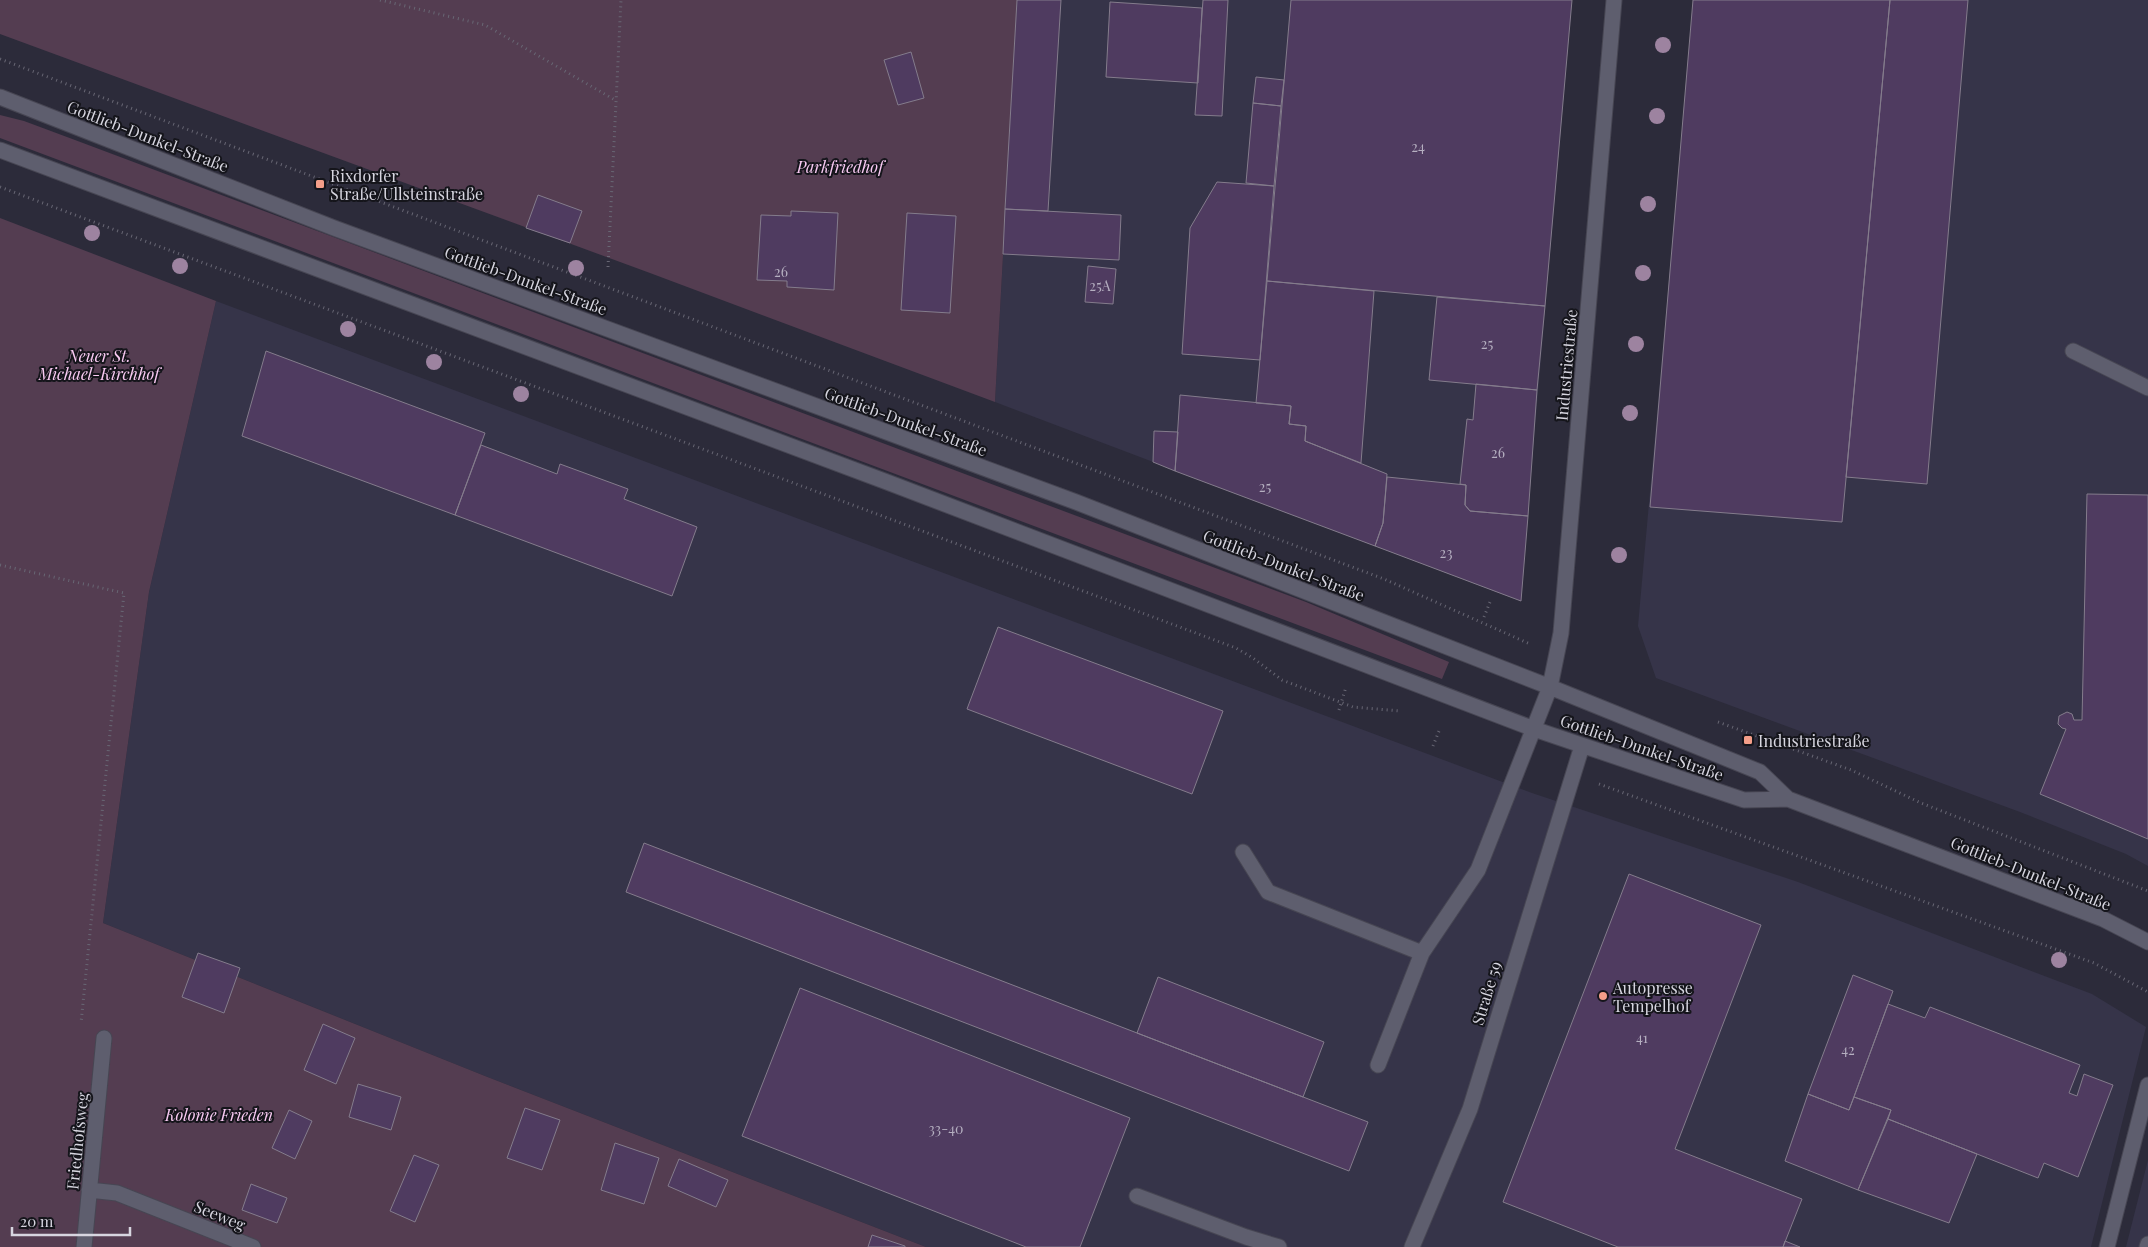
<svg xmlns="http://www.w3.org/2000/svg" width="2148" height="1247" font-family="'Playfair Display',serif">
<rect width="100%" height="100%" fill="#2c2b3a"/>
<path fill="#363449" d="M1017,0h555l-52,601 -525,-199z
M1694,0h454v866l-22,-12 -106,-42 -364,-134 -18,-52z
M216,301l1316,492 266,89 294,112 54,33 -55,220h-1165l-441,-171 -382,-153 46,-331z
M2148,1160v87h-22z"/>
<path fill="#543d51" d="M0,0h1017l-22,402 -345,-129 -650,-239z
M0,115l24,6 51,19 1231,462 143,60 -7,17 -1442,-541z
M0,218l216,83 -67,291 -46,331 382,153 441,171h-926z"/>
<path fill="#4f3b60" stroke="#847c8c" d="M1017,0h44l-13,211 -43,-2z
M1203,0h25l-6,116 -27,-1z
M1291,0h281l-27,306 -278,-25z
M1693,0h197l-48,522 -192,-15z
M1890,0h78l-41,484 -81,-7z
M1110,2l92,6 -4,75 -92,-6z
M911,52l13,46 -26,7 -14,-45z
M1256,77l28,3 -3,26 -28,-3z
M1253,103l28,3 -7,80 -28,-3z
M1217,182l57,4 -14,174 -78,-6 8,-126z
M538,195l44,16 -12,32 -44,-15z
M1005,209l116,6 -2,45 -116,-6z
M791,211l47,2 -4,77 -47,-3v-6l-30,-1 4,-65 30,1z
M907,213l49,3 -6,97 -49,-3z
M1088,266l28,3 -3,35 -28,-2z
M1267,281l107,10 -13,172 -56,-22 1,-15 -17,-2 2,-18 -35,-3z
M1437,297l108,9 -8,84 -108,-10z
M266,351l219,82 -30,82 -213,-79z
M1476,384l61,6 -9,126 -58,-5 -5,-6 1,-20 -6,-1 7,-65 6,1z
M1180,395l111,11 -2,18 17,2 -1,15 82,33 -4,49 -8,23 -200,-75z
M1154,431l24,1 -3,39 -22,-9z
M481,445l76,29 3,-10 68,25 -4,10 73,28 -25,69 -217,-81z
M1387,477l79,8 -1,20 5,6 58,5 -7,85 -146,-55 8,-23z
M2087,494l61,1v344l-108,-45 26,-65 -4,-1 -4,-4 1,-8 8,-4 5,2 2,6h8z
M998,627l225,84 -31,83 -225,-85z
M644,843l724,279 -19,49 -723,-279z
M1629,874l132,51 -86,224 127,50 -19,48h-165l-115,-45z
M198,953l42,15 -16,45 -42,-16z
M1853,975l40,16 -44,119 -41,-16z
M1158,977l166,65 -21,55 -166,-64z
M800,988l330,130 -50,129h-54l-284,-111z
M1888,1004l37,14 5,-11 150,58 -11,28 8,3 7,-22 29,11 -35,92 -34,-14 -6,15 -150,-59 3,-9 -37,-13z
M323,1024l32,14 -19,46 -32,-14z
M358,1084l43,13 -10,33 -42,-13z
M1808,1094l41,16 5,-13 37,13 -33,80 -73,-29z
M525,1108l35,12 -18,50 -35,-12z
M289,1110l23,11 -17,38 -23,-11z
M1888,1119l89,35 -28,69 -91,-33z
M615,1143l44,15 -15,46 -43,-14z
M414,1155l25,10 -24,57 -25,-11z
M679,1159l49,21 -12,27 -48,-21z
M251,1184l36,14 -10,25 -35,-13z
M872,1235l33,11v1h-37z
M1785,1241l15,6h-17z"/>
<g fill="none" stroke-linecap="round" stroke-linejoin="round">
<defs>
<path id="minor" d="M0,97l334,131 742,274 474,185 210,85 28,27
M0,150l887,332 647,247 210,71 44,-1 315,120 45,23
M2073,351l75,37
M1243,852l25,40 154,61
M1378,1065l44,-112 56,-83 72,-183 11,-54 53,-633
M89,1190l28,3 136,54
M1137,1196l109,41 33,10
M84,1247l20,-209
M1412,1247l58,-138 112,-363
M2107,1247l41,-162
M2147,1247l1,-3"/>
</defs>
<use href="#minor" stroke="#474653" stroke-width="17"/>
<path stroke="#686774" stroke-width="3" stroke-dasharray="1 4" stroke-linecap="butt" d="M380,0l105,25 130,75
M0,59l1384,520 146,65
M0,187l1236,461 17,10 29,22 71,27 48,4
M608,267l13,-267
M0,565l124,28 -43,430
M1484,617l6,-15
M1339,710l7,-23
M1718,722l133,48 70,33 227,88
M1433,746l6,-15
M1599,784l495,179 54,29"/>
<use href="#minor" stroke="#5e5e6e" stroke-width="15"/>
</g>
<g fill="#9d83a0">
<circle cx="1663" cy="45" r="8"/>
<circle cx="1657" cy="116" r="8"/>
<circle cx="1648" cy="204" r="8"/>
<circle cx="92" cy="233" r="8"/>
<circle cx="180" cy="266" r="8"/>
<circle cx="576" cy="268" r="8"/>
<circle cx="1643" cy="273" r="8"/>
<circle cx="348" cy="329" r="8"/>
<circle cx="1636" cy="344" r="8"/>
<circle cx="434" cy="362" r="8"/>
<circle cx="521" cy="394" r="8"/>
<circle cx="1630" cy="413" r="8"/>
<circle cx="1619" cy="555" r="8"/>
<circle cx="2059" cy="960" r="8"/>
</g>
<g fill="#f49e89" stroke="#15151b" stroke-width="2">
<rect x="315" y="179" width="10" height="10" rx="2.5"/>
<rect x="1743" y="735" width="10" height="10" rx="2.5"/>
<circle cx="1603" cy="996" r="5"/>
</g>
<g text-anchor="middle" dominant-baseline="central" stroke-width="4" stroke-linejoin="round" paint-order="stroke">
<g font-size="14" fill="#b5afc0">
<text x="1418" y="146">24</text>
<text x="781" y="271">26</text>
<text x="1100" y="285">25A</text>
<text x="1487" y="343">25</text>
<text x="1498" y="452">26</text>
<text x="1265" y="486">25</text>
<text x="1446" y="552">23</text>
<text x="1642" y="1037">41</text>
<text x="1848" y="1049">42</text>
<text x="946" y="1128">33-40</text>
</g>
<g font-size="16" fill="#d7d6e0" stroke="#15151b">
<text transform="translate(148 136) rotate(21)">Gottlieb-Dunkel-Straße</text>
<text transform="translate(526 280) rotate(20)">Gottlieb-Dunkel-Straße</text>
<text transform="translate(1566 365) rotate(-85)">Industriestraße</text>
<text transform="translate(906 421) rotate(20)">Gottlieb-Dunkel-Straße</text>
<text transform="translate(1284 565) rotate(21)">Gottlieb-Dunkel-Straße</text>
<text transform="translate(1642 747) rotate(19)">Gottlieb-Dunkel-Straße</text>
<text transform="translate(2031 873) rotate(22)">Gottlieb-Dunkel-Straße</text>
<text transform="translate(1486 993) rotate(-73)">Straße 59</text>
<text transform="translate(77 1141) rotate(-84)">Friedhofsweg</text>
<text transform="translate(220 1215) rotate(22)">Seeweg</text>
</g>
<g font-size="16" font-style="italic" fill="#facbf4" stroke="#15151b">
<text x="840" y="166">Parkfriedhof</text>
<text x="99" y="355">Neuer St.<tspan x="99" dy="18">Michael-Kirchhof</tspan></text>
<text x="219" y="1114">Kolonie Frieden</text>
</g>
<g font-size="16" fill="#d7d6e0" stroke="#15151b" text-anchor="start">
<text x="330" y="175">Rixdorfer<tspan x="330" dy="18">Straße/Ullsteinstraße</tspan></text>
<text x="1758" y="740">Industriestraße</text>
<text x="1613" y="987">Autopresse<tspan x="1613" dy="18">Tempelhof</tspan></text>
</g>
</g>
<path d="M12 1227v8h118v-8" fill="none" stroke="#d7d6e0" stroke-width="2.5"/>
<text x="20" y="1227" font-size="15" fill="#d7d6e0" stroke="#15151b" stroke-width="4" paint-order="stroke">20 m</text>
</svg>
